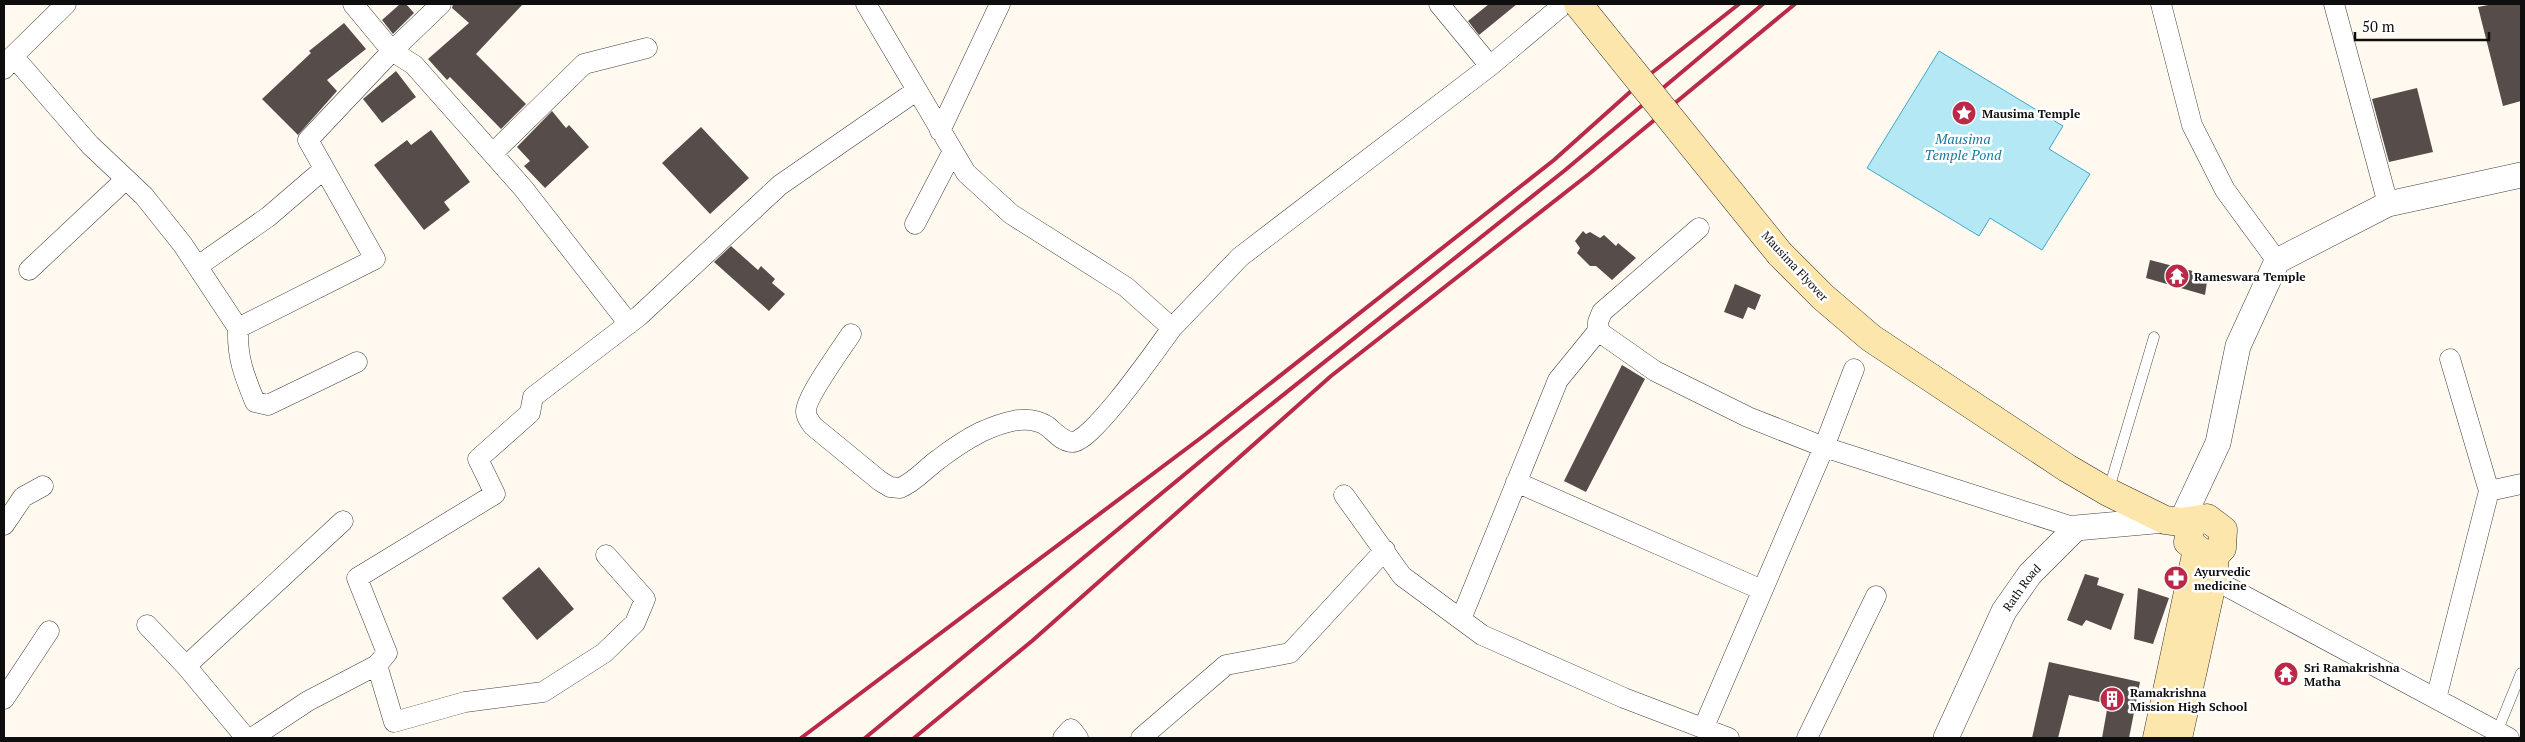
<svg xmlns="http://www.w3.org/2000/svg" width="2525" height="742" font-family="'PT Serif',serif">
<rect width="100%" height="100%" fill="#fff9ef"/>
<path fill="#b5e8f5" stroke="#3ea9ca" d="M1939,51l124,75 -14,23 41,25 -48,76 -52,-32 -11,18 -112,-68z"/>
<path fill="#564d4b" d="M400,4h6l8,9 -21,21 -11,-14z
M453,4h70l-47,50 50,50 -25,25 -51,-52 -3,3 -19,-21 41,-36 -17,-15z
M1489,4h28l-38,31 -11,-14z
M2493,4h28v97l-18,5 -25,-99z
M344,23l22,26 -39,31 10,11 -39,44 -36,-36 49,-46 -2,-2z
M396,71l20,26 -34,26 -19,-24z
M2417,88l16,64 -44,10 -17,-63z
M552,111l14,17 3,-3 20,22 -44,41 -21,-22 6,-5 -13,-14z
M701,127l48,51 -39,36 -48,-51z
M431,130l39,52 -26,20 6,8 -26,20 -50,-65 33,-25 4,5z
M1583,231l3,3 4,-2 10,6 4,-3 12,11 2,-3 18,15 -24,22 -16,-14h-6l-13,-13 3,-5 -5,-7z
M731,246l27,24 3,-4 14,13 -3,4 13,11 -16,17 -55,-49z
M2150,260l58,15 -3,20 -59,-17z
M1735,284l26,11 -6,15 -7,-3 -5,12 -19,-7z
M1622,365l23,14 -59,113 -22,-11z
M539,567l35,42 -37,31 -35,-42z
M2085,574l14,4 -2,7 27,9 -13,36 -25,-10 -4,6 -15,-6z
M2138,588l31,10 -16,46 -19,-5z
M2049,662l91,20 -11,56h-27l6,-34 -39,-9 -11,43h-26z"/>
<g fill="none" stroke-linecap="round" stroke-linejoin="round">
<defs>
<path id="service" d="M2108,492l46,-155
M2497,732l24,-59"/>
<path id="minor" d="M353,4l39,47 22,14 109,123 106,136
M866,4l100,169 45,41 115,73 46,41 68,-71 250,-191 74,-62
M1439,4l51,62
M2161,4l31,121 33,65 52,71
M2334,4l54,200
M13,56l77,89 54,51 39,49 55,83 137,-69 -67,-119 84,-89 49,-47
M4,69l9,-13 53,-52
M940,131l60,-127
M493,153l91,-89 63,-16
M915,224l38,-73
M1699,228l-97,84 -4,10v9l57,40 93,46 76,30 252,81
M198,266l70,-49 56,-48
M29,270l97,-91
M238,328c-1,30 6,47 17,74l13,3 89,-43
M851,334c-9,14 -46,64 -45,78 0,5 4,10 7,14l67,55 10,6 10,1c15,-6 26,-20 39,-29 13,-10 28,-20 42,-27 20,-9 46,-19 66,-6 8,6 14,15 25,16 19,2 86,-95 100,-114
M2450,359l39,132
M1516,482l246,108
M1344,495l58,81 80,59 142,63 105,40
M4,525l19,-28 20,-11
M2213,579l296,159
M1461,619l97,-239 40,-49
M147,625l39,41 60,72
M377,665l17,57 71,-20 78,-10 61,-39 31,-30 10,-24 -39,-44
M186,666l157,-145
M4,699l45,-68
M2436,699l53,-208 32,-7
M1703,729l121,-282 30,-78
M252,738l56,-37 69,-36 10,-12 -30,-75 138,-84 -17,-35 52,-46 3,-16 106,-81 141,-131 136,-94
M1063,738l8,-9 7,9
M1141,738l85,-73 64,-12 95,-103
M1807,738l69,-142"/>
<g id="tertiary">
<path d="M2181,522l37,-79 20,-97 39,-85 111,-57 133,-29"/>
<path id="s1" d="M1946,738l58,-127 26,-37 46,-46 89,-8"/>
</g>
<path id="secondary" d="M1780,254l43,43 48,41 196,130 41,24 57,28 16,2 20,-3
M2207,518l16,12 -1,18 -7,7 -11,-1 -16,-12 2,-12 4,-8z
M2157,738l40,-188
M2178,738l35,-159 2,-24"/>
</defs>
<use href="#service" stroke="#414141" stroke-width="11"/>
<use href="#minor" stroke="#414141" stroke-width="21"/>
<use href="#tertiary" stroke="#414141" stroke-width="26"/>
<use href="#secondary" stroke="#303030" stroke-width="29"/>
<use href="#service" stroke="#fff" stroke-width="10"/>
<use href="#minor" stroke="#fff" stroke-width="20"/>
<use href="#tertiary" stroke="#fff" stroke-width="25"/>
<use href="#secondary" stroke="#fde6ac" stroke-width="28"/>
<path stroke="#bb2949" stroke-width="4" d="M801,738l405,-304 348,-274 95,-85 90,-71
M865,738l354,-292 345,-275 199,-167
M914,738l118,-97 299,-265 258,-202 206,-170"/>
<defs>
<path id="secondary-bridge" d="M1578,4l202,250"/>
</defs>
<use href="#secondary-bridge" stroke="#303030" stroke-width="29" stroke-linecap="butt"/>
<use href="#secondary-bridge" stroke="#fde6ac" stroke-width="28"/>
</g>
<defs>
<symbol id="sight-disc" viewBox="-11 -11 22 22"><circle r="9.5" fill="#bb2949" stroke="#fff"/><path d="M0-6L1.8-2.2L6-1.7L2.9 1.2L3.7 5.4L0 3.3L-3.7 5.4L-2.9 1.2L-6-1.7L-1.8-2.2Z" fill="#fff"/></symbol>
<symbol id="temple-disc" viewBox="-11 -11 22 22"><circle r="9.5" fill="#bb2949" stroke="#fff"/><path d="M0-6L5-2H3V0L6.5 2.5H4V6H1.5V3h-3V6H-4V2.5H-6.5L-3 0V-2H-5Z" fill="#fff"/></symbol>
<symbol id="pharmacy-disc" viewBox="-11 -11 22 22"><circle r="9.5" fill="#bb2949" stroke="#fff"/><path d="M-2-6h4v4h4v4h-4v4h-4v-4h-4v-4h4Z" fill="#fff"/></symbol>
<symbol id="building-disc" viewBox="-11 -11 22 22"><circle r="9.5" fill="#bb2949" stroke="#fff"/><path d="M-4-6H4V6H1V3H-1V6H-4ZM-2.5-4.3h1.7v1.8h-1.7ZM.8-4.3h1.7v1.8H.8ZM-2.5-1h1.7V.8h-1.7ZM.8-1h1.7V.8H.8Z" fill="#fff"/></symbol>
</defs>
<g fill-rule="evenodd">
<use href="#sight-disc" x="1950" y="99" width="28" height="28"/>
<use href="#temple-disc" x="2163" y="262" width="28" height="28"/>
<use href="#pharmacy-disc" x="2162" y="564" width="28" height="28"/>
<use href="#temple-disc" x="2272" y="660" width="28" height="28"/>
<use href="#building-disc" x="2098" y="685" width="28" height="28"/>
</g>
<g text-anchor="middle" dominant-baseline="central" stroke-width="5" stroke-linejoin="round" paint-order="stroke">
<g font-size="12" font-weight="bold" fill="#0e0e0e" stroke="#fff" text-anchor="start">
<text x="1982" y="113">Mausima Temple</text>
<text x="2194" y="276">Rameswara Temple</text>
<text x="2194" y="571">Ayurvedic<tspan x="2194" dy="14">medicine</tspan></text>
<text x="2304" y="667">Sri Ramakrishna<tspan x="2304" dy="14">Matha</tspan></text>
<text x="2130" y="692">Ramakrishna<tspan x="2130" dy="14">Mission High School</tspan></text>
</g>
<g font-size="12" fill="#0e0e0e" stroke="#fff">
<text transform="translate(1795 266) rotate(47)">Mausima Flyover</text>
<text stroke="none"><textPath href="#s1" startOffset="169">Rath Road</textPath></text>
</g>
<g font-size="14" font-style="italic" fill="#1a7a9d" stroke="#fff">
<text x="1963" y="138">Mausima<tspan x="1963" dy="16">Temple Pond</tspan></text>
</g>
</g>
<rect width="2525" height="742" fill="none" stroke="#0e0e0e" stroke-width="10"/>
<path d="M2355 32v8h134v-8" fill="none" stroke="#0e0e0e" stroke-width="2.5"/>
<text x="2362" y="32" font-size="15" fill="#0e0e0e" stroke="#ffffff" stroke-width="4" paint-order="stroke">50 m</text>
</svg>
